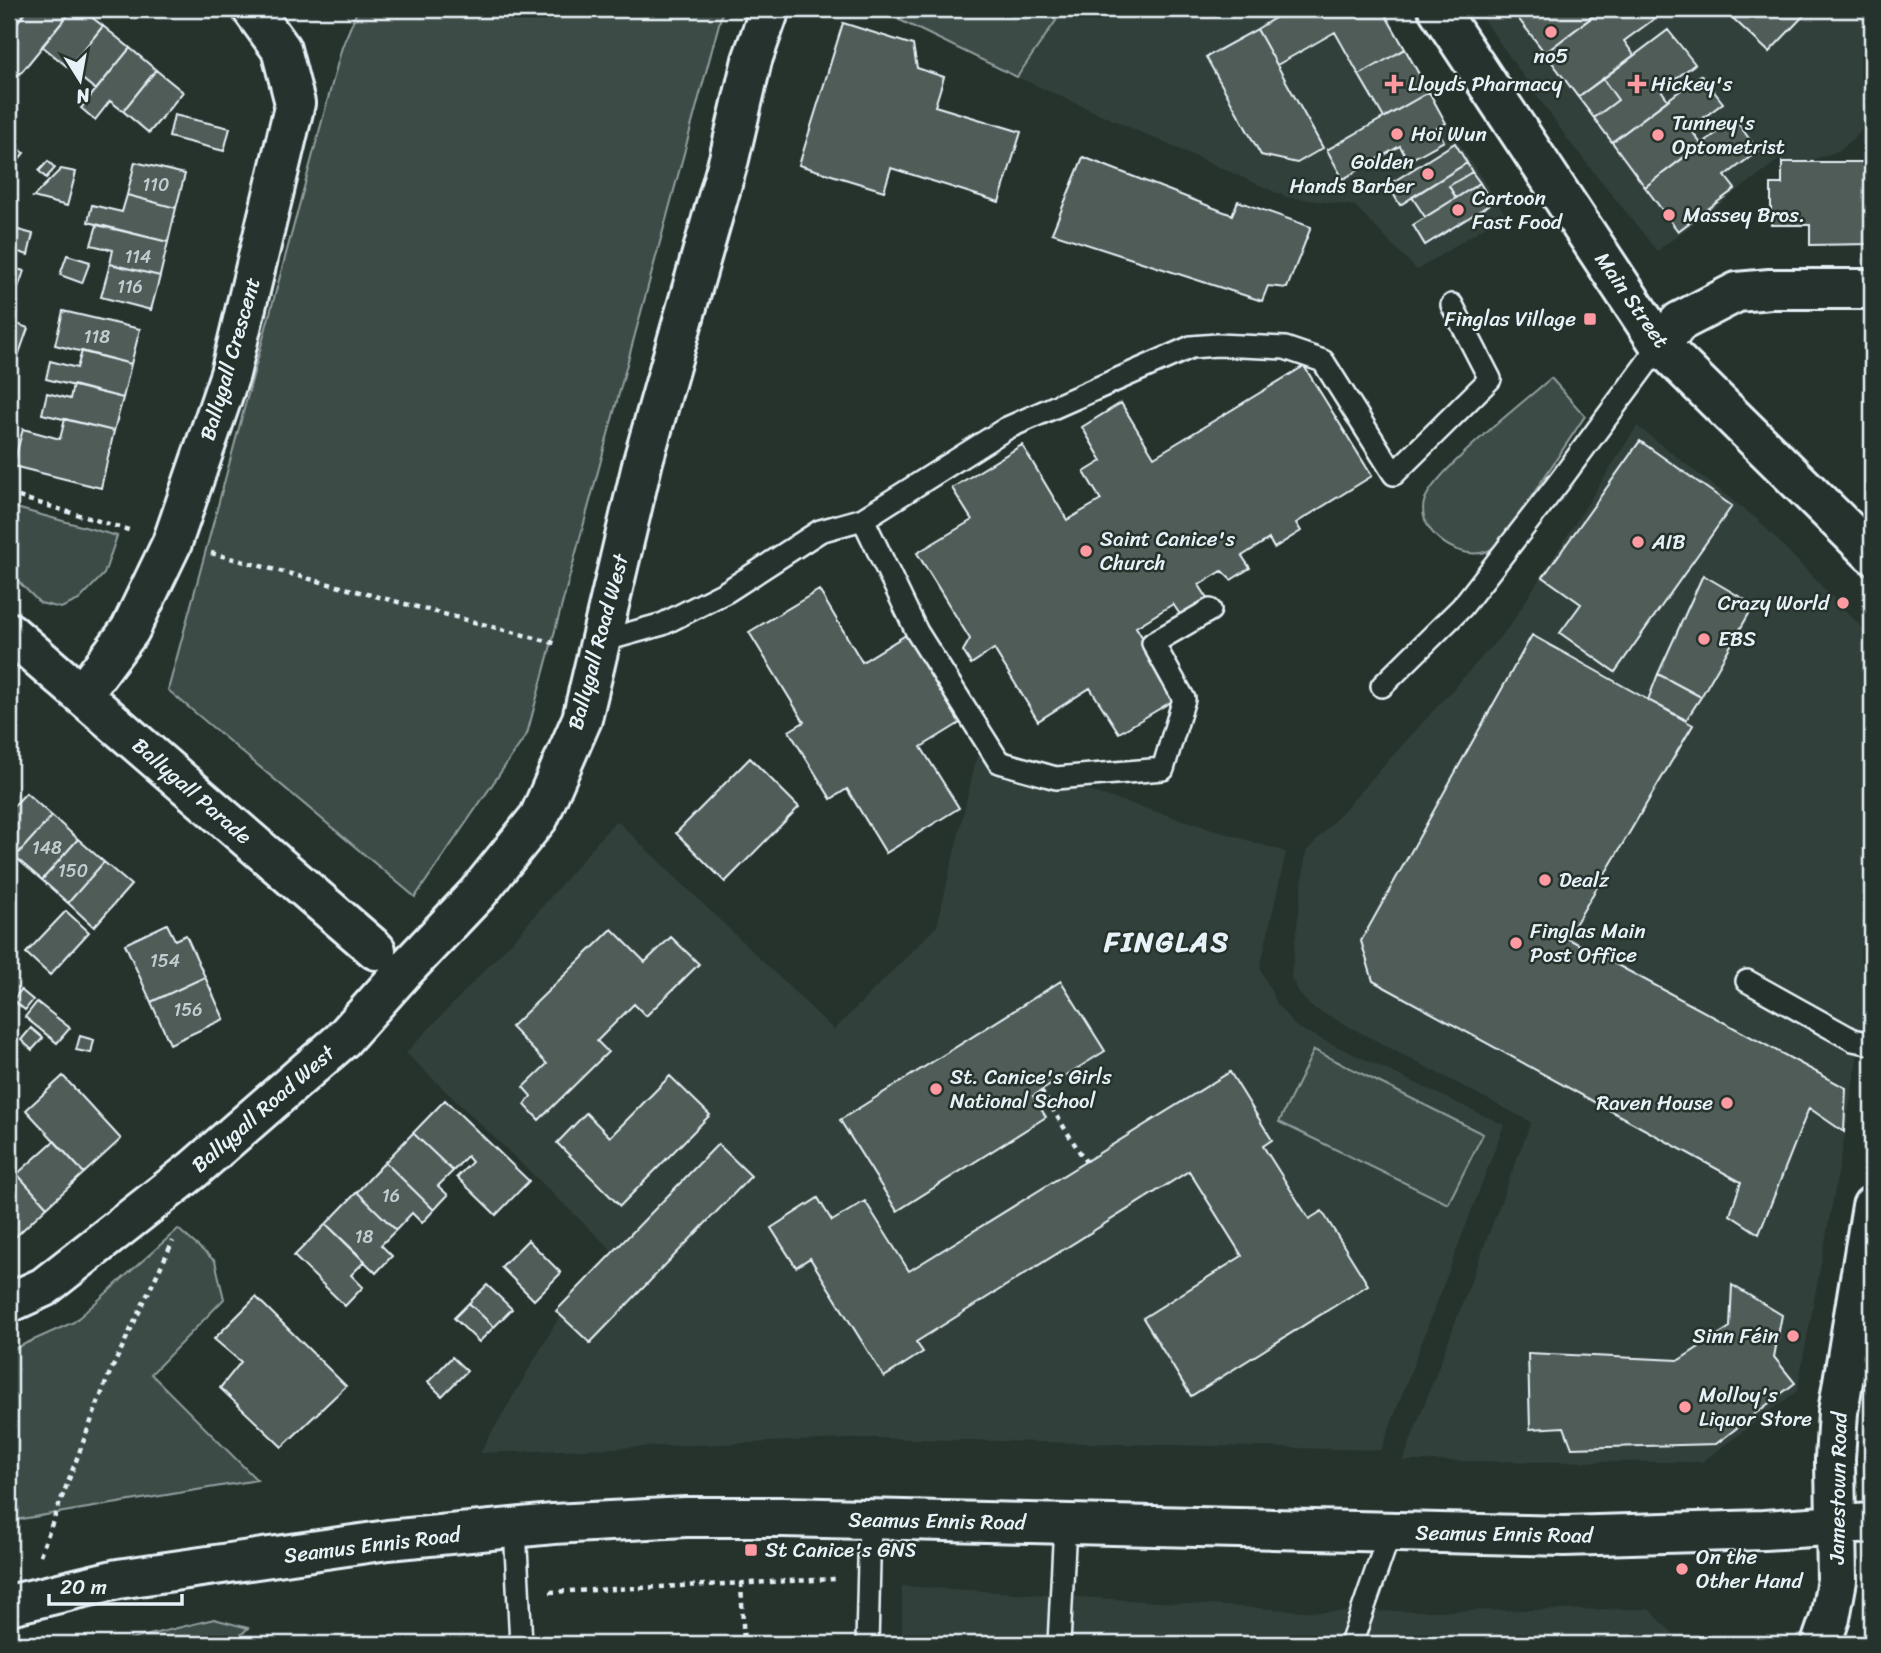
<svg xmlns="http://www.w3.org/2000/svg" width="1881" height="1653" font-family="Sriracha,sans-serif">
<rect width="100%" height="100%" fill="#26332d"/>
<filter id="ink" filterUnits="userSpaceOnUse"><feTurbulence type="fractalNoise" baseFrequency=".0143" numOctaves="2"/><feDisplacementMap in="SourceGraphic" scale="14" xChannelSelector="R" yChannelSelector="G"/><feConvolveMatrix kernelMatrix="1 2 1 2 8 2 1 2 1" color-interpolation-filters="sRGB"/></filter>
<g filter="url(#ink)">
<path fill="#333f3a" d="M1064,9h312l54,90 75,115 -88,56 -62,-64 -69,-9 -269,-120z
M1476,9h396v111l-31,30 -54,19 -7,-10 -123,92 -88,-110z
M1637,426l121,94 114,118v327l-29,181 -46,245 -95,71 -299,-1 128,-339 -221,-116 -11,-13 -8,-16 15,-125 203,-225z
M977,756l309,96 -26,116 17,36 19,23 208,98 -123,325 -507,-12 -394,15 81,-139 56,-59 -211,-202 113,-119 97,-114 218,210 103,-104z
M902,1586l418,26 329,-3 34,35h-781z"/>
<path fill="#3e4b47" stroke="#939ea0" stroke-width="2" d="M358,9h365l-196,725 -112,163 -247,-207 174,-643z
M877,9h187l-47,68z
M1551,378l34,38 -79,119c-5,4 -10,11 -16,15 -27,14 -74,-17 -66,-48 7,-28 102,-102 127,-124z
M9,506l108,30 -13,38 -25,26 -18,8 -21,-5 -31,-31z
M1314,1050l169,84 -35,70 -169,-82z
M178,1229l37,32 9,38 -73,75 106,106 -248,41v-170l65,-29z
M214,1619l34,9 -16,16h-120z"/>
<path fill="#505c59" stroke="#e8f1f8" stroke-width="2" d="M9,9h19l-19,24z
M28,9h45l-53,65 -11,-9v-32z
M73,9h8l22,17 -34,42 -27,-22z
M1279,9h103l23,40 -46,26 -24,-43 -58,33 -20,-36 24,-15z
M1511,9h89l1,1 -56,43z
M1603,9h44l7,10 -30,22 10,14 -56,42 -33,-44z
M1723,9h87l-41,43z
M843,23l70,22 4,23 27,9 -9,29 86,26 -22,70 -108,-34 -7,23 -85,-26z
M103,26l27,22 -34,42 -27,-22z
M1257,29l66,119 -26,15 -36,-8 -55,-98z
M1668,30l27,34 -34,26 7,10 -56,42 -18,-24 24,-18 -15,-21z
M130,48l26,22 -33,41 -13,-10 -15,19 -14,-12z
M1405,49l24,43 -45,26 -25,-43z
M156,70l27,22 -34,41 -26,-22z
M1701,75l22,28 -33,25 11,16 -56,43 -33,-45z
M1603,79l15,21 -24,18 -16,-21z
M1429,92l17,31 -9,5 7,13 -36,20 -8,-15 -57,33 -16,-29z
M174,115l56,13 -6,23 -55,-14z
M1735,119l23,32 -33,25 10,13 -57,42 -33,-44z
M1455,143l12,20 -67,42 -12,-20z
M17,148l7,5 -9,11 -6,-8z
M1083,157l149,58 6,-14 73,26 -24,61 -19,-2 -6,15 -210,-68z
M48,161l7,7 -9,10 -7,-7z
M135,162l50,12 -9,34 -49,-13z
M1782,162h90v82l-62,1v-20h-39v-41h11z
M1467,163l5,9 -23,14 7,12 -31,19 -13,-20z
M61,169l15,3 -9,34 -34,-9z
M1472,172l8,11 -24,15 -7,-12z
M1480,183l12,20 -67,42 -12,-20z
M127,195l49,13 -8,34 -80,-20 4,-17 30,7z
M97,225l71,17 -8,34 -50,-12 3,-14 -22,-5z
M11,228l22,6 -5,21 -19,-6z
M67,255l23,7 -8,21 -22,-8z
M110,264l50,12 -9,34 -50,-13z
M9,267l15,4 -10,28 -5,-2z
M63,311l77,18 -9,35 -76,-19z
M9,321l19,7 -11,31 -8,-3z
M82,351l49,13 -8,34 -77,-19 4,-18 27,7z
M1304,366l68,110 -76,47 5,8 -27,17 -5,-9 -27,17 8,12 -19,12 -9,-9 -23,14 11,17 -27,17 -10,-15 -37,23 43,70 -60,36 -29,-45 -52,33 -44,-72 -23,15 -8,-13 7,-12 -53,-86 55,-33 -20,-32 70,-43 45,75 34,-20 -17,-28 18,-11 -20,-34 39,-24 33,54z
M73,385l50,13 -9,33 -72,-17 5,-21 23,6z
M65,419l49,12 -13,57 -88,-22 10,-37 37,10z
M1640,441l92,65 -117,166 -55,-39 21,-29 -38,-27z
M1703,575l51,30 -53,92 -43,-23z
M819,590l43,72 44,-27 54,88 -39,24 38,61 -73,45 -39,-64 -16,10 -42,-68 15,-9 -55,-90z
M1532,635l161,90 -126,213 279,150 -2,44 -35,-24 -50,126 -29,-19 11,-33 -368,-201 -12,-40z
M1658,674l43,23 -15,23 -38,-20z
M750,758l49,49 -74,75 -49,-49z
M26,793l26,23 -37,41 -6,-6v-40z
M52,816l26,23 -36,41 -27,-23z
M78,839l26,23 -36,41 -26,-23z
M104,862l27,23 -37,42 -26,-24z
M66,911l23,21 -39,43 -24,-22z
M167,924l8,16 11,-5 19,42 -54,25 -26,-58z
M612,929l33,33 26,-25 28,27 -53,52 -12,-12 -37,37 11,11 -69,68 -14,-15 6,-9 -8,-9 24,-23 -36,-37z
M205,977l19,42 -54,25 -19,-42z
M1061,981l44,70 -72,45 13,21 -149,94 -57,-91z
M21,990l12,10 -8,10 -12,-10z
M37,1002l33,26 -13,15 -32,-26z
M31,1028l12,10 -11,12 -11,-10z
M80,1036l14,4 -3,13 -15,-3z
M1230,1072l42,68 -9,6 46,73 13,-8 46,74 -177,111 -48,-78 99,-62 -53,-85 -273,171 7,10 -39,25 -74,-119 -14,9 -25,-39 47,-30 14,23 33,-20 44,70z
M63,1076l58,63 -37,34 -58,-63z
M670,1076l40,39 -90,91 -63,-63 29,-30 24,24z
M445,1100l84,81 -33,34 -39,-38 15,-15 -5,-6 -14,15 -40,-38z
M413,1133l40,38 -15,15 10,9 -14,15 -49,-48z
M54,1141l30,32 -37,34 -30,-33z
M718,1144l33,32 -161,167 -34,-32z
M385,1162l49,48 -12,13 -10,-10 -16,17 -39,-38z
M17,1174l30,33 -37,35 -1,-60z
M357,1192l39,38 -15,15 11,11 -16,17 -50,-49z
M326,1224l39,37 -14,14 12,12 -18,19 -51,-50z
M528,1240l33,33 -27,27 -33,-33z
M487,1285l25,24 -18,18 -25,-24z
M1732,1285l50,30 -8,42 21,26 -79,61 -144,4 -8,-21 -34,2 -2,-76 151,7 51,-33z
M256,1297l90,89 -64,61 -62,-59 21,-26 -27,-23z
M469,1303l25,24 -15,15 -25,-24z
M452,1357l15,14 -25,25 -14,-14z"/>
<g fill="none" stroke-linecap="round" stroke-linejoin="round">
<defs>
<path id="lane" d="M863,519l54,113 82,130 57,16 107,-9 21,-70 -31,-56 57,-33
M602,641l61,-17 63,-32 94,-61 43,-12 144,-91 184,-81 26,-2 68,3 38,13 71,113 96,-95 -38,-74
M1382,686l80,-79 97,-125 101,-137
M1747,981l106,59 19,4
M515,1528l6,116
M867,1644l3,-124
M1059,1644l6,-120
M1351,1644l39,-112"/>
<path id="street" d="M1438,9l222,336 212,209
M1660,345l19,-23 58,-30 33,-3h102
M9,632l367,318
M82,694l48,-64 42,-87 58,-169 65,-271 -14,-54 -29,-40
M9,1303l35,-16 149,-117 149,-130 60,-67 75,-79 62,-77 43,-98 61,-258 86,-302 23,-99 18,-51
M1836,1525l-1,-66 3,-47 34,-206"/>
<path id="secondary" d="M9,1605l109,-26 270,-39 165,-16 133,-7h97l781,19 200,-6 108,-7
M1821,1644l9,-26 7,-38 -1,-55"/>
</defs>
<use href="#lane" stroke="#e8f1f8" stroke-width="26"/>
<use href="#street" stroke="#e8f1f8" stroke-width="44"/>
<use href="#secondary" stroke="#e8f1f8" stroke-width="44"/>
<path stroke="#e8f1f8" stroke-width="4.5" stroke-dasharray="5 5" stroke-linecap="butt" d="M9,494l123,37
M211,553l347,91
M1041,1091l45,71
M40,1555l68,-178 65,-136
M741,1583l3,61
M550,1592l285,-13"/>
<use href="#lane" stroke="#26332d" stroke-width="21"/>
<use href="#street" stroke="#26332d" stroke-width="38"/>
<use href="#secondary" stroke="#26332d" stroke-width="38"/>
</g>
</g>
<g fill="#ff9aa2" stroke="#26332d" stroke-width="2.5">
<circle cx="1551" cy="32" r="7"/>
<path d="M1390.5 73.5h7v7h7v7h-7v7h-7v-7h-7v-7h7z"/>
<path d="M1633.5 73.5h7v7h7v7h-7v7h-7v-7h-7v-7h7z"/>
<circle cx="1397" cy="134" r="7"/>
<circle cx="1658" cy="135" r="7"/>
<circle cx="1428" cy="174" r="7"/>
<circle cx="1458" cy="210" r="7"/>
<circle cx="1669" cy="215" r="7"/>
<rect x="1583" y="312" width="14" height="14" rx="3.5"/>
<circle cx="1638" cy="542" r="7"/>
<circle cx="1086" cy="551" r="7"/>
<circle cx="1843" cy="603" r="7"/>
<circle cx="1704" cy="639" r="7"/>
<circle cx="1545" cy="880" r="7"/>
<circle cx="1516" cy="943" r="7"/>
<circle cx="936" cy="1089" r="7"/>
<circle cx="1727" cy="1103" r="7"/>
<circle cx="1793" cy="1336" r="7"/>
<circle cx="1685" cy="1407" r="7"/>
<rect x="744" y="1543" width="14" height="14" rx="3.5"/>
<circle cx="1682" cy="1569" r="7"/>
</g>
<g text-anchor="middle" dominant-baseline="central" stroke-width="5" stroke-linejoin="round" paint-order="stroke">
<g font-size="18" fill="#c2ccd0">
<text x="156" y="185">110</text>
<text x="138" y="257">114</text>
<text x="130" y="287">116</text>
<text x="97" y="337">118</text>
<text x="47" y="848">148</text>
<text x="73" y="871">150</text>
<text x="165" y="961">154</text>
<text x="188" y="1010">156</text>
<text x="391" y="1196">16</text>
<text x="364" y="1237">18</text>
</g>
<g font-size="21" fill="#e8f1f8" stroke="#26332d" text-anchor="start">
<text x="1551" y="56" text-anchor="middle">no5</text>
<text x="1408" y="84">Lloyds Pharmacy</text>
<text x="1651" y="84">Hickey's</text>
<text x="1672" y="123">Tunney's<tspan x="1672" dy="24">Optometrist</tspan></text>
<text x="1411" y="134">Hoi Wun</text>
<text x="1414" y="162" text-anchor="end">Golden<tspan x="1414" dy="24">Hands Barber</tspan></text>
<text x="1472" y="198">Cartoon<tspan x="1472" dy="24">Fast Food</tspan></text>
<text x="1683" y="215">Massey Bros.</text>
<text x="1576" y="319" text-anchor="end">Finglas Village</text>
<text x="1100" y="539">Saint Canice's<tspan x="1100" dy="24">Church</tspan></text>
<text x="1652" y="542">AIB</text>
<text x="1829" y="603" text-anchor="end">Crazy World</text>
<text x="1718" y="639">EBS</text>
<text x="1559" y="880">Dealz</text>
<text x="1530" y="931">Finglas Main<tspan x="1530" dy="24">Post Office</tspan></text>
<text x="950" y="1077">St. Canice's Girls<tspan x="950" dy="24">National School</tspan></text>
<text x="1713" y="1103" text-anchor="end">Raven House</text>
<text x="1779" y="1336" text-anchor="end">Sinn Féin</text>
<text x="1699" y="1395">Molloy's<tspan x="1699" dy="24">Liquor Store</tspan></text>
<text x="765" y="1550">St Canice's GNS</text>
<text x="1696" y="1557">On the<tspan x="1696" dy="24">Other Hand</tspan></text>
</g>
<g font-size="21" fill="#e8f1f8" stroke="#26332d">
<text transform="translate(1632 300) rotate(55)">Main Street</text>
<text transform="translate(230 359) rotate(-74)">Ballygall Crescent</text>
<text transform="translate(598 642) rotate(-75)">Ballygall Road West</text>
<text transform="translate(192 791) rotate(41)">Ballygall Parade</text>
<text transform="translate(263 1109) rotate(-41)">Ballygall Road West</text>
<text transform="translate(1838 1488) rotate(-89)">Jamestown Road</text>
<text transform="translate(937 1521) rotate(1)">Seamus Ennis Road</text>
<text transform="translate(1504 1534) rotate(1)">Seamus Ennis Road</text>
<text transform="translate(372 1545) rotate(-7)">Seamus Ennis Road</text>
</g>
<g font-size="28" font-weight="bold" letter-spacing="2" fill="#e8f1f8" stroke="#26332d">
<text x="1167" y="941">FINGLAS</text>
</g>
</g>
<rect width="1881" height="1653" fill="none" stroke="#26332d" stroke-width="35"/>
<rect x="18" y="18" width="1846" height="1618" fill="none" stroke="#e8f1f8" stroke-width="2.5" filter="url(#ink)"/>
<g transform="translate(80 80) rotate(169)" stroke="#26332d" stroke-width="5" paint-order="stroke">
<path d="M0-5L12 26L0 18L-12 26Z" fill="#e8f1f8"/>
<text y="-10" font-size="19" font-weight="bold" text-anchor="middle" fill="#e8f1f8">N</text>
</g>
<path d="M49 1594v10h133v-10" fill="none" stroke="#e8f1f8" stroke-width="3.5"/>
<text x="60" y="1594" font-size="21" fill="#e8f1f8" stroke="#26332d" stroke-width="5" paint-order="stroke">20 m</text>
</svg>
